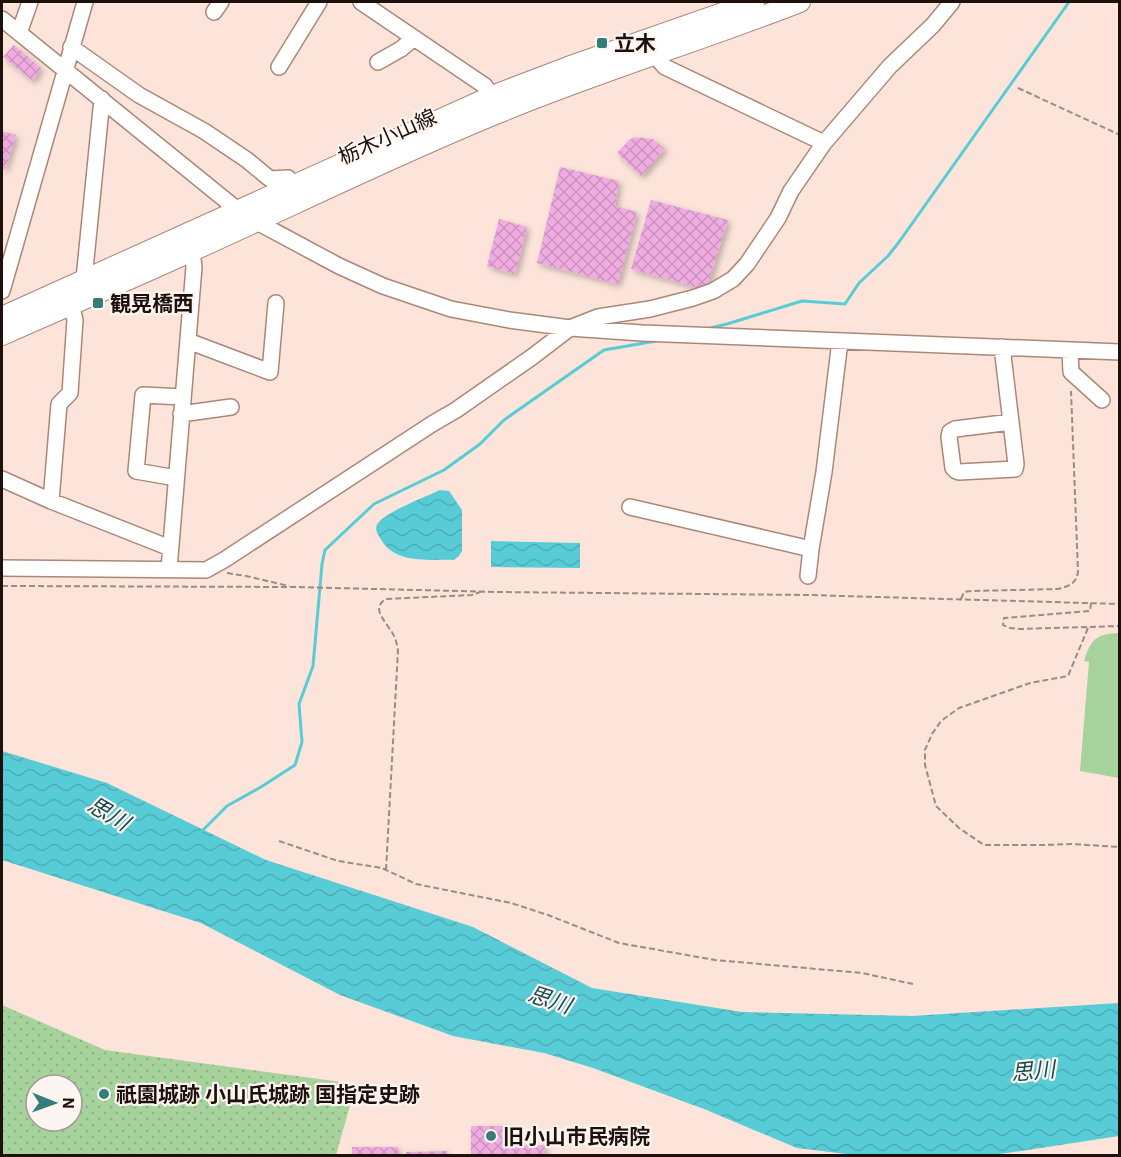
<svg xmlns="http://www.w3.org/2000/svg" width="1121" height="1157" font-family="'IBM Plex Sans','Noto Sans JP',sans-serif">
<defs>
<pattern id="park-dots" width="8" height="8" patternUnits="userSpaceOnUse" patternTransform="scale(1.5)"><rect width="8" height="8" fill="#a6d29b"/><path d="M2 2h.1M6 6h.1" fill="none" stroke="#8eb384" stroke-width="1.8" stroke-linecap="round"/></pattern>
<pattern id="water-waves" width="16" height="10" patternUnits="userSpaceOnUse" patternTransform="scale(1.5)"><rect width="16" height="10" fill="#58ccd6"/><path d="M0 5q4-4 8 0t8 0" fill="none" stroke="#4caeb6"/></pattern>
<pattern id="building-cross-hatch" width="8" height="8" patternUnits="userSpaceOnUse" patternTransform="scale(1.5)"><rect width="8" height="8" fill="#f0ace1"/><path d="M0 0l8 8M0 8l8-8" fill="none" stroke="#cd93c0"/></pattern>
<filter id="shadow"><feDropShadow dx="3" dy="3" stdDeviation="3" flood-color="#0004"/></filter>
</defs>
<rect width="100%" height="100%" fill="#fce4da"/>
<path fill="#a6d29b" d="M1119,633h1l-1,145 -39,-7 9,-109 -5,-1c7,-22 12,-27 35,-28z"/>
<path fill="url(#park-dots)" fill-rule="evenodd" d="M2,1005l103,45 251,34 -20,71h-334zM36,1085h36v36h-36z"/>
<path fill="url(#water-waves)" d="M440,490l9,1 13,19v41l-3,5 -5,4c-27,-1 -61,5 -75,-24 -3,-4 -4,-9 -1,-13 10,-12 47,-26 62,-33z
M491,541l89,2v25l-89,-1z
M2,751l105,32 159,77 207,67 119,61 150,24 170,4 207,-13v133l-125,19h-139l-58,-7 -93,-39 -111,-41 -49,-15 -91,-17 -113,-41 -139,-72 -199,-63z"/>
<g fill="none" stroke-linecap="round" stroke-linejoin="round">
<path stroke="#58ccd6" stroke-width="3" d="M706,329l21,-5 75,-23 43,3 14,-21 29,-27 11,-14 170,-240
M202,831l25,-25 34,-19 34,-22 7,-23 -3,-38 14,-38 9,-102 3,-14 49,-46 70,-34 36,-26 24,-24 100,-70 52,-9"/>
</g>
<path fill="url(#building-cross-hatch)" filter="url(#shadow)" d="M14,45l27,23 -8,13 -30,-24z
M2,131l14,4 -11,35 -3,-1z
M634,137l19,2 12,10 -24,27 -24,-23 12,-13z
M560,167l59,14 -4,25 22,6 -19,72 -81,-21z
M651,200l77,20 -22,70 -75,-21z
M499,219l28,8 -12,47 -28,-8z
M471,1126h40v19h34v11h-74z
M352,1147h46v9h-46z
M447,1151v5h-41v-4z"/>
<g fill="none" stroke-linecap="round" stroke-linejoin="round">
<defs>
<path id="minor" d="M361,2l124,84 10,18
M214,12l7,-10
M2,19l237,192 18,11 82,44 44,20 68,23 58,11 61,8 72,5 478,19
M19,33l11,-31
M71,47l68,48 65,36 43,29 23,19 18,-1 4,7
M651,47l3,8 11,12 159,76
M378,62l23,-13 13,-11
M279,67l40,-65
M84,279l18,-180
M2,291l83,-289
M188,341l82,31 6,-69
M1002,347l14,117 -1,5 -56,3 -3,-1 -3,-3 -4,-31 1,-5 5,-3 56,-7
M1070,350l1,22 31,28
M181,414l50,-7
M176,478l-40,-7 7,-76 40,2
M2,479l49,22 119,47
M51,501l8,-97 11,-11 5,-73 -4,-16
M630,507l181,42
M2,568l204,2 18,-10 208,-136 24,-14 76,-53 38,-29 28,-11 52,-8 43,-11 20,-7 20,-12 14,-15 31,-46 13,-27 33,-48 66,-77 43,-41 19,-23
M169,569l25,-302 -2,-16
M808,576l3,-27 13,-77 16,-131"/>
<path id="major" d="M2,317l490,-221 76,-29 186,-65
M2,335c63,-28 127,-55 190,-84 102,-46 203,-96 306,-138 99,-41 202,-72 302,-111"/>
</defs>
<use href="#minor" stroke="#ab8778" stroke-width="18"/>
<use href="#major" stroke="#ab8778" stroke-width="22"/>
<path stroke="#9d8a82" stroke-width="2" stroke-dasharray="6 3" stroke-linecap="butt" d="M1018,88l102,47
M227,573l19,3 43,10
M2,586l292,1 205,5 309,3 312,9
M961,599l3,-7 8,-1 86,-2c11,-3 18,-5 20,-17l-7,-181
M1091,603l-1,8 -86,7 -1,7 7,3 10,1 100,-3
M1088,628l-20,48 -38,7 -71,25 -18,13 -9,13 -7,16v15l11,41 23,22 25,17h60l27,-1 49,3
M279,841l59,20 44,7 34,16 95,19 37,12 71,28 96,17 147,13 51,11
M386,870l12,-220c-1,-5 -2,-10 -4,-14 -6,-13 -25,-27 -8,-37l86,-4 8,-3"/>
<use href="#minor" stroke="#fff" stroke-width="15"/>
<use href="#major" stroke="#fff" stroke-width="20"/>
</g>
<g fill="#357d79" stroke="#fdf5f1" stroke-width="2">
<rect x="596" y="37" width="12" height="12" rx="3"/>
<rect x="92" y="297" width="12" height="12" rx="3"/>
<circle cx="104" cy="1094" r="6"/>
<circle cx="491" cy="1136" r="6"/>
</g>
<g text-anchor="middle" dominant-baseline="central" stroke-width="4.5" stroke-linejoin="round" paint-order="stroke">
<g font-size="21" font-weight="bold" fill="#1e110c" stroke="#fdf5f1" text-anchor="start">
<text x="614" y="43">立木</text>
<text x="110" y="303">観晃橋西</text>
<text x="116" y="1094">祇園城跡 小山氏城跡 国指定史跡</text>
<text x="503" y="1136">旧小山市民病院</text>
</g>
<g font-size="21" fill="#1e110c" stroke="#fdf5f1">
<text transform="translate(387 136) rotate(-24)">栃木小山線</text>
</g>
<g font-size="22" font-style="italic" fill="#184c50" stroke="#fdf5f1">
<text transform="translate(109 813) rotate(30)">思川</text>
<text transform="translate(550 999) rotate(18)">思川</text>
<text transform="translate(1033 1070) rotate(-5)">思川</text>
</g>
</g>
<rect width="1121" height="1157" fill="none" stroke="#1e110c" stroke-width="6"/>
<g transform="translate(54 1103) rotate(91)"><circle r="28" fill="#fdf5f1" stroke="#a49a95" stroke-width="1.5"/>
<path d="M0-4.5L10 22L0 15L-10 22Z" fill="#357d79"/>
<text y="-9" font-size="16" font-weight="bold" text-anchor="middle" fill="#1e110c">N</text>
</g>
</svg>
